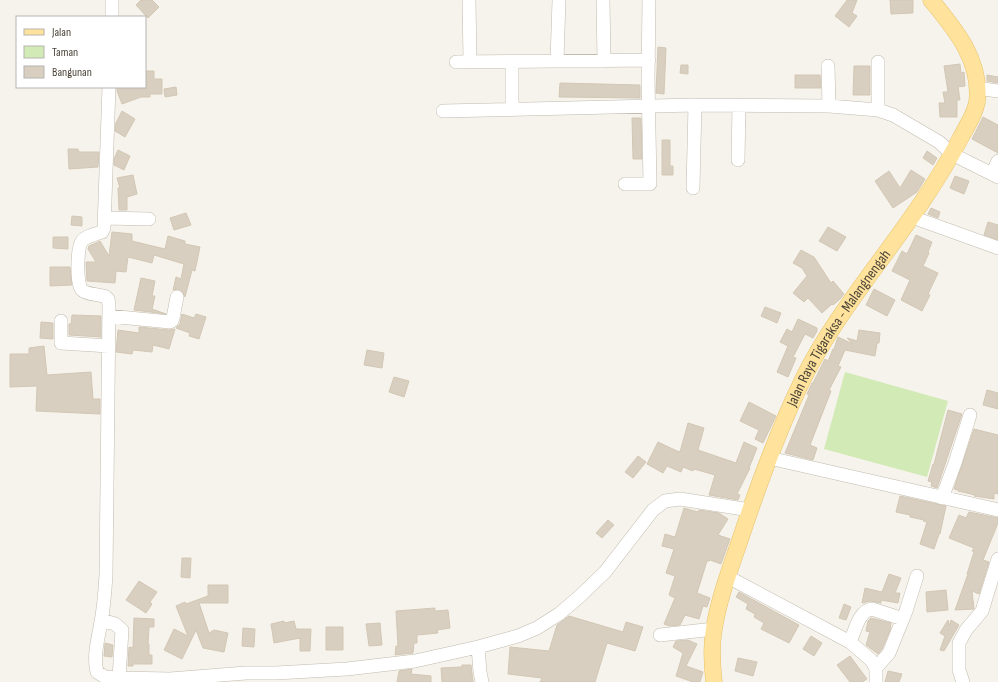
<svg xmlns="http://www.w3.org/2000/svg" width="998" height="682" font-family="'Sofia Sans Condensed',sans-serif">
<rect width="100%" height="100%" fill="#f6f3ec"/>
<path fill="#d2eab5" d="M845,372l103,29 -21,76 -103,-28z"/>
<path fill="#d8cfc1" stroke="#d3c7b4" d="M141,0h11l7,7 -11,11 -12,-13z
M847,0h10l-5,13 5,3 -8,11 -14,-11z
M890,0h23v13l-22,1z
M658,47l8,1 -2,46 -8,-1z
M960,64l1,9 3,-1 1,14 -7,1 2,13h-3v17h-17l-1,-14h6l-2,-11h5l-4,-26z
M681,65h7v9l-8,-1z
M854,66h16v29h-17z
M145,71h9v8h8v15h-12v3h-9l-19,7 -5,-13v-4h28z
M795,75h25l1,13h-26z
M987,75l11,2v6l-11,-2z
M560,83l80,2v13l-81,-1z
M176,87l1,8 -12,2 -1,-8z
M122,111l13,8 -10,18 -10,-6 1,-8z
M983,117l15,8v28l-26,-14z
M632,118h9l1,41h-9z
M662,140h8v26h3v9h-11z
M68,149h10l1,3h20l-1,15 -29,2z
M118,150l12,6 -6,14 -10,-5v-6z
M927,151l10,7 -4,7 -10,-7z
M911,170l14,9 -8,13 -24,16 -18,-27 14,-10 11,17z
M133,175l4,19 -10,3v13h-8l-1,-22h2l-3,-10z
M955,176l14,5 -5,13 -14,-6z
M931,208l9,4 -2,6 -10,-4z
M186,213l5,12 -17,5 -4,-12z
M72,216l10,1v9l-11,-1z
M988,222l10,3v15l-14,-5z
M828,227l18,10 -9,14 -18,-10z
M112,232l20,2v7l33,8 3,-13 17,5v3l15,3 -5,24 -3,-1 -7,27 -3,-6 -4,-2 -5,1 3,-13 5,2 3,-15 -30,-9 -2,8 -24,-6 -2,15 -10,-1 -1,12 -28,-2 -1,-19h10l-8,-13 1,-3 11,-5 9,15z
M916,235l16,7 -4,10 1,1 -6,13 15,7 -10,21 2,1 -8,16 -21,-11 9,-20 -18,-9 10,-20 5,3z
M53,237h15v12l-15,-1z
M801,250l13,7 17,26 2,-2 11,13 -4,5 -7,6 -1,-1 -10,9 -14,-15 -4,4 -11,-9 14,-17 -5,-8 -9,-5z
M50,267h20l2,18 -22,1z
M141,278l14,3 -3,15h3l-3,13 14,5 -32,-4z
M874,289l21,11 -8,16 -21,-11z
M765,307l16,6 -4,10 -16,-7z
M182,314l12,4 2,-4 10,3 -7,22 -10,-3 1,-3 -14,-5 4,-4z
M72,315l29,1v21l-32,-2v-11h2z
M798,319l19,9v3l-4,7 -8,-4 -12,23 3,1 -8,19 -11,-5 11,-26 -8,-4 7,-13 5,3z
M41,322l12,1v16l-13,-1z
M139,327l30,3 6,-1 -6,20 -16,-4 -1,7 -19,-2 -1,4 -16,-2 2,-22 21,3z
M859,330l21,3 -1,10h-2l-2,13 -30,-6 -7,16 3,1 -12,23 2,1 -21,54 7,3 -4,12 -28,-7 24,-58 -2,-1 5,-11h1l12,-24 3,2 5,-12h1l4,-12 15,7 -6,-6 10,3z
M44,346l3,29 44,-3 2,27h7v15l-64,-3 1,-25 -27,1v-33h19v-6z
M367,350l17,3 -2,15 -18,-3z
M394,377l15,4 -5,16 -15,-5z
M987,390l11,3v16l-15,-4z
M749,402l27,14 -13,27 -8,-4 4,-9 -19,-9z
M948,410l14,4 -25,74 -6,-2 1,-4 -4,-1 5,-17h1z
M688,423l16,5 -6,22 38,13 8,-21 13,6 -8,20h1l-13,26 3,1 -2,5 -29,-5 6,-20 -21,-6 -1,2 -10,-4 -2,5 -14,-6 -4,7 -16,-9 11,-22 19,9 3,1z
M974,429l24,6v59l-4,-1v6l-20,-3 1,-1 -17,-4v-1l-4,-1z
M638,456l8,6 -13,16 -8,-6z
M900,496l46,10 -6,28h-1l-5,15 -14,-5 7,-22 -4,-1 1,-1 -14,-3v-2l-14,-3z
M684,508l14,4 1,-2 20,3 9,6 -10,16 12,4 -9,25 -11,-4 -1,1h-2l-10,32 13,5 -3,9 -4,-1 -4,13 -14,-4 -5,10 -11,1 -5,-2 11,-26 -6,-3 6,-19 -9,-3 8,-24 -12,-3 3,-12 10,3z
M969,512l29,6v5l-15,37 6,2 -10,32 -7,-3 2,18 -19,1 13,-36h-1l7,-22 -2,-1 2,-3 -25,-10 10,-23 7,3z
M608,520l6,5 -12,13 -6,-5z
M182,558h9l-1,20 -9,-1z
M889,574l12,4 -6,15h5l-2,10 -17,-3v3l-11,-2 -8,2 3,-15 17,4z
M139,581l18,11 -7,10 2,2 -6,9 -20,-13z
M208,585h20v18h-29l10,30 5,-3 14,3 -4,19 -21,-4 -7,-18 -14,29 -18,-9 10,-21 14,7 -12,-30 9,-4 1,2 22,-8z
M946,590l2,20 -21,2 -1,-20z
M739,592l60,33 -10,18 -28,-14 3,-6 -10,-6 1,-3 -9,-5 2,-5 -12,-7z
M844,604l7,3 -5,13 -7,-2z
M435,608v3l13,-1 2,18 -13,2 1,3 -21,2v8h-3l-1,10 -18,2 1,-9h2l-2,-35z
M569,616l54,16 3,-10 17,5 -8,24 -28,-8 -12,39h-55l2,-4 -34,-4 2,-27 39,4 8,-26z
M134,618l20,1v8h-5l-1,17h1v11h3v9h-19v2h-5l1,-19 4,1z
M871,618l20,5 -1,7 -8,19 -4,5 -12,-9 4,-13 -4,-1 2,-10z
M948,620l1,6 2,-6 8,5 -15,26 -4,-1 5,-14 -5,-3z
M284,621v2l10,-2 2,8h15l-1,22h-10v-13l-26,5 -3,-19z
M380,623l2,22 -13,1 -3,-22z
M326,627h17v23h-17z
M243,628l12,1 -1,18 -12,-1z
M811,636l11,7 -8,13 -11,-7z
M688,640l9,4 -11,22 17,6 -3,10h-7l-17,-6 7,-23 -10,-6 3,-6z
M105,643l8,2 -1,12 -8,-1z
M850,656l17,23 -5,3h-12l-13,-17z
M738,658l19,4 -4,14 -18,-5z
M462,665h9l2,17h-31l-1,-14 21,-1z
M412,669l-1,5 20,2v6h-34l2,-11z
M888,671l14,3 -3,8h-14z"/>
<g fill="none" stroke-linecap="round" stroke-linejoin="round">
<defs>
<path id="minor" d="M469,0l1,62
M603,0l1,61
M112,17v-17
M557,61l2,-61
M456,62l193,-2
M828,66l1,40
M109,87l-5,141 -2,4c-7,2 -16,4 -20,9 -5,7 -6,43 0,49 5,5 17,4 24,7l2,2 1,5 -3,271c-1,16 -2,31 -5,47 -3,17 -8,34 -4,50l8,5 14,1 51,1 76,-6h30l71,-4 68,-8 63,-14 40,-11 19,-8 22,-14 20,-17 26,-25 48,-62 12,-9 15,-2 70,11
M977,88l21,3
M512,109v-47
M878,110v-48
M443,111l252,-6 134,1 49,4 15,5 46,27 13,12 46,23
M738,160l1,-54
M992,174l6,-13
M625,184h25l-2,-106 1,-78
M693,188l2,-83
M912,217l86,31
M105,218l44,1
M109,316l61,6 2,-1 1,-3 4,-21
M61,321v22l48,3
M769,458l229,52
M942,498l13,-35 15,-48
M728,577l122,65 21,18 5,8v14
M101,620l14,4 7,6 -3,48
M660,635l54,-6
M850,642c5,-11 9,-32 22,-33l31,10
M478,647l2,25 2,10
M876,668l13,-15 17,-42 11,-35
M963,682l-4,-12v-27l7,-13 16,-19 16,-52"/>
<g id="major">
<path id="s1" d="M714,682c-2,-17 -3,-36 0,-53 5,-32 17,-62 27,-92 18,-54 38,-109 63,-160 18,-36 41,-68 64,-100 33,-45 68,-91 93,-140 6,-11 14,-23 16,-35 5,-41 -22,-73 -46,-102"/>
</g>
</defs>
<use href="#minor" stroke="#c2bbae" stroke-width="14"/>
<use href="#major" stroke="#e6c16a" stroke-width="17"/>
<use href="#minor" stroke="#fff" stroke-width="13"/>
<use href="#major" stroke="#ffe39c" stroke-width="16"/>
</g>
<g text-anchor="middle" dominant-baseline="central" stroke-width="3" stroke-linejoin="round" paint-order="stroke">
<g font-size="15" fill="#4b4439" stroke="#fff">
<text stroke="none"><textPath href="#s1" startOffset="381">Jalan Raya Tigaraksa - Malangnengah</textPath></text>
</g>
</g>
<rect x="16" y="16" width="130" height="72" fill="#ffffff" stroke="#b7b4b0"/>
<rect x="24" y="29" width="20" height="6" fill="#ffe39c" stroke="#b7b4b0"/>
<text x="52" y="36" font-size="12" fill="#4b4439">Jalan</text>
<rect x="24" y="46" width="20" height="12" fill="#d2eab5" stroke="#b7b4b0"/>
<text x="52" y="56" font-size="12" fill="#4b4439">Taman</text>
<rect x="24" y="66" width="20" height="12" fill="#d8cfc1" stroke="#b7b4b0"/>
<text x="52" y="76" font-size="12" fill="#4b4439">Bangunan</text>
</svg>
